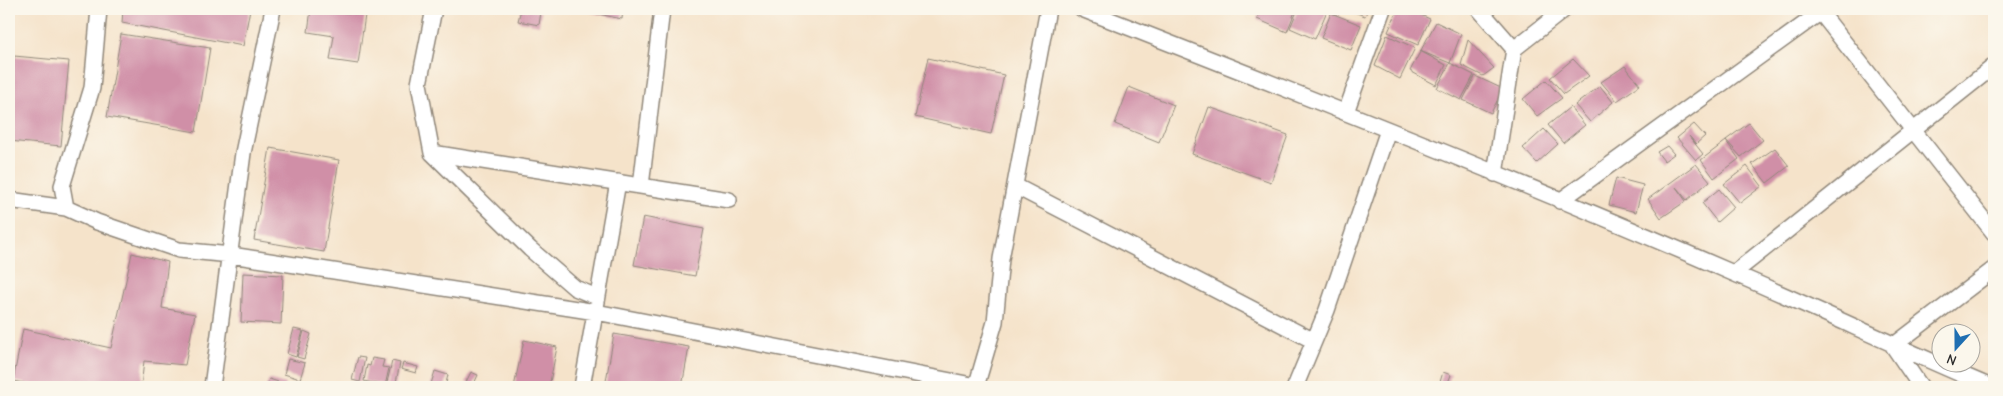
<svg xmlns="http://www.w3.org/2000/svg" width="2003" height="396" font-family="'Comic Neue',sans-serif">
<rect width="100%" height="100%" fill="#fbf7ec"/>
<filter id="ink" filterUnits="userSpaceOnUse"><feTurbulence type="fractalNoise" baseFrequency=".02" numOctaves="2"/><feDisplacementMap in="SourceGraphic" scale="10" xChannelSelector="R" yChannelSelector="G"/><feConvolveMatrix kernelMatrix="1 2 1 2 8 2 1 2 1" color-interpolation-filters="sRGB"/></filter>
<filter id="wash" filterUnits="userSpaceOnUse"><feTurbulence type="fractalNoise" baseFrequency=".0096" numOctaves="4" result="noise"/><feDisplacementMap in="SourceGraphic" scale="20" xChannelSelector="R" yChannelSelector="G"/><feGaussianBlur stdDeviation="1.12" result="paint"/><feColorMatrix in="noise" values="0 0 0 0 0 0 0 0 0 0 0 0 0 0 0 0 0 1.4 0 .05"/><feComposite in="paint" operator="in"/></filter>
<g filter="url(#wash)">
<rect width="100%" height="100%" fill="#f5e3ca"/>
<g id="blocks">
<path fill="#d08fa7" d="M123,9h127l-7,37 -121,-23z
M311,9l54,6 -7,49 -28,-4 4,-24 -26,-4z
M521,9l20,3 -2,13 -21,-4z
M584,9h39l-1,10 -38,-8z
M1261,9h35l-9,23 -30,-13z
M1298,9l29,2 -12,28 -25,-11z
M1346,9h22l-3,7z
M1398,9h9l23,10 -12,26 -30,-13z
M1331,13l30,12 -10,25 -30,-12z
M1436,22l25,12 -11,29 -30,-12 26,14 -10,20 -26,-14z
M121,34l89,14 -14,84 -89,-15z
M1387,35l28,13 -15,31 -25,-13z
M1468,40l26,28 -11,8 -22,-11z
M14,56l55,5 -8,85 -52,-5v-28z
M928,58l76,17 -13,59 -76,-17z
M1573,59l16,17 -25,18 -14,-16z
M1450,63l24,12 -13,25 -24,-12z
M1625,66l15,19 -23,16 -16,-19z
M1475,76l28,13 -12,24 -28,-13z
M1546,80l16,18 -25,18 -14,-17z
M1600,86l13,16 -23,20 -15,-17z
M1129,87l45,18 -15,37 -44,-18z
M1209,107l79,28 -17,47 -79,-28z
M1570,107l15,18 -22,18 -15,-18z
M1749,123l14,17 -22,17 -15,-17z
M1694,124l11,12 -9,8 -7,-8 14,18 -7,6 -19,-22z
M1544,129l14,15 -21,19 -14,-15z
M1726,141l13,18 -25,19 -13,-18z
M1667,146l7,8 -10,7 -7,-9z
M270,148l69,12 -15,92 -70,-12z
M1775,148l14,18 -22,17 -15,-19z
M1696,164l14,17 -23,19 -11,-13 10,14 -25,17 -13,-19z
M1747,166l15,20 -22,17 -16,-19z
M1616,178l27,7 -7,27 -27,-7z
M1719,189l15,18 -17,15 -15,-19z
M643,217l61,12 -9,47 -61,-11z
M132,253l36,9 -6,46 33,6 -10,51 -41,-4 -3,26h-98l-30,-6 10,-52 88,19z
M243,273l40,2 -2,49 -40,-2z
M294,329l9,2 -7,26 -9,-3z
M304,331l7,3 -7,25 -7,-2z
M614,334l75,13 -7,40h-77z
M524,340l33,7 -8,40h-35z
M358,357l7,1 -5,24 -8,-2z
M372,358l12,2 -2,7 7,1 -4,18 -21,-5 3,-16 3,1z
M288,359l17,4 -5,16 -16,-5z
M392,361l8,2 -5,24h-9z
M403,363l15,4 -2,6 -15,-4z
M435,371l13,4 -3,12h-15z
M471,372l7,3 -5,11 -7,-4z
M1443,372l8,3 -4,10 -7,-3z
M269,379l16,5 -1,3h-18z"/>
</g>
</g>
<g filter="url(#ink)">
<use href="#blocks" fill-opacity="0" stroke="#90877a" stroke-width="1"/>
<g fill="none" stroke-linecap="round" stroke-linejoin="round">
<defs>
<path id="minor" d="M99,9l-7,79 -30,98 4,22 31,14 82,28 52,5 365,57 381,74
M434,9l-15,75 13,69 98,96 45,39 22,9
M1082,9c218,85 437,171 651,264 87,37 172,78 258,114
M1479,9l35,40
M1818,9l176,224
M1346,112l37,-103
M432,153l297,47
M1495,174l19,-125 51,-40
M641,186l21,-177
M1015,186l299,155
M9,200l57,8
M1560,201l265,-192
M1734,273l260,-207
M1893,346l101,-77
M1893,346l28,41
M212,387l31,-234 30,-144
M582,387l36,-205
M976,387l19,-65 6,-63 47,-250
M1295,387l32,-77 61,-180"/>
</defs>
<use href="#minor" stroke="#90877a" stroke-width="18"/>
<use href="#minor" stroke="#fff" stroke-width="15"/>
</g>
</g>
<rect width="2003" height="396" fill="none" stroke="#fbf7ec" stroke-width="30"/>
<g transform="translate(1956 348) rotate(201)"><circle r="24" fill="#fbf7ec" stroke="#a8a59f"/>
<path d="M0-4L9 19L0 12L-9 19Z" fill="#1f6fb2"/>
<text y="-8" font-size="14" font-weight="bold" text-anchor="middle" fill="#2b2b2b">N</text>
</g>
</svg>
